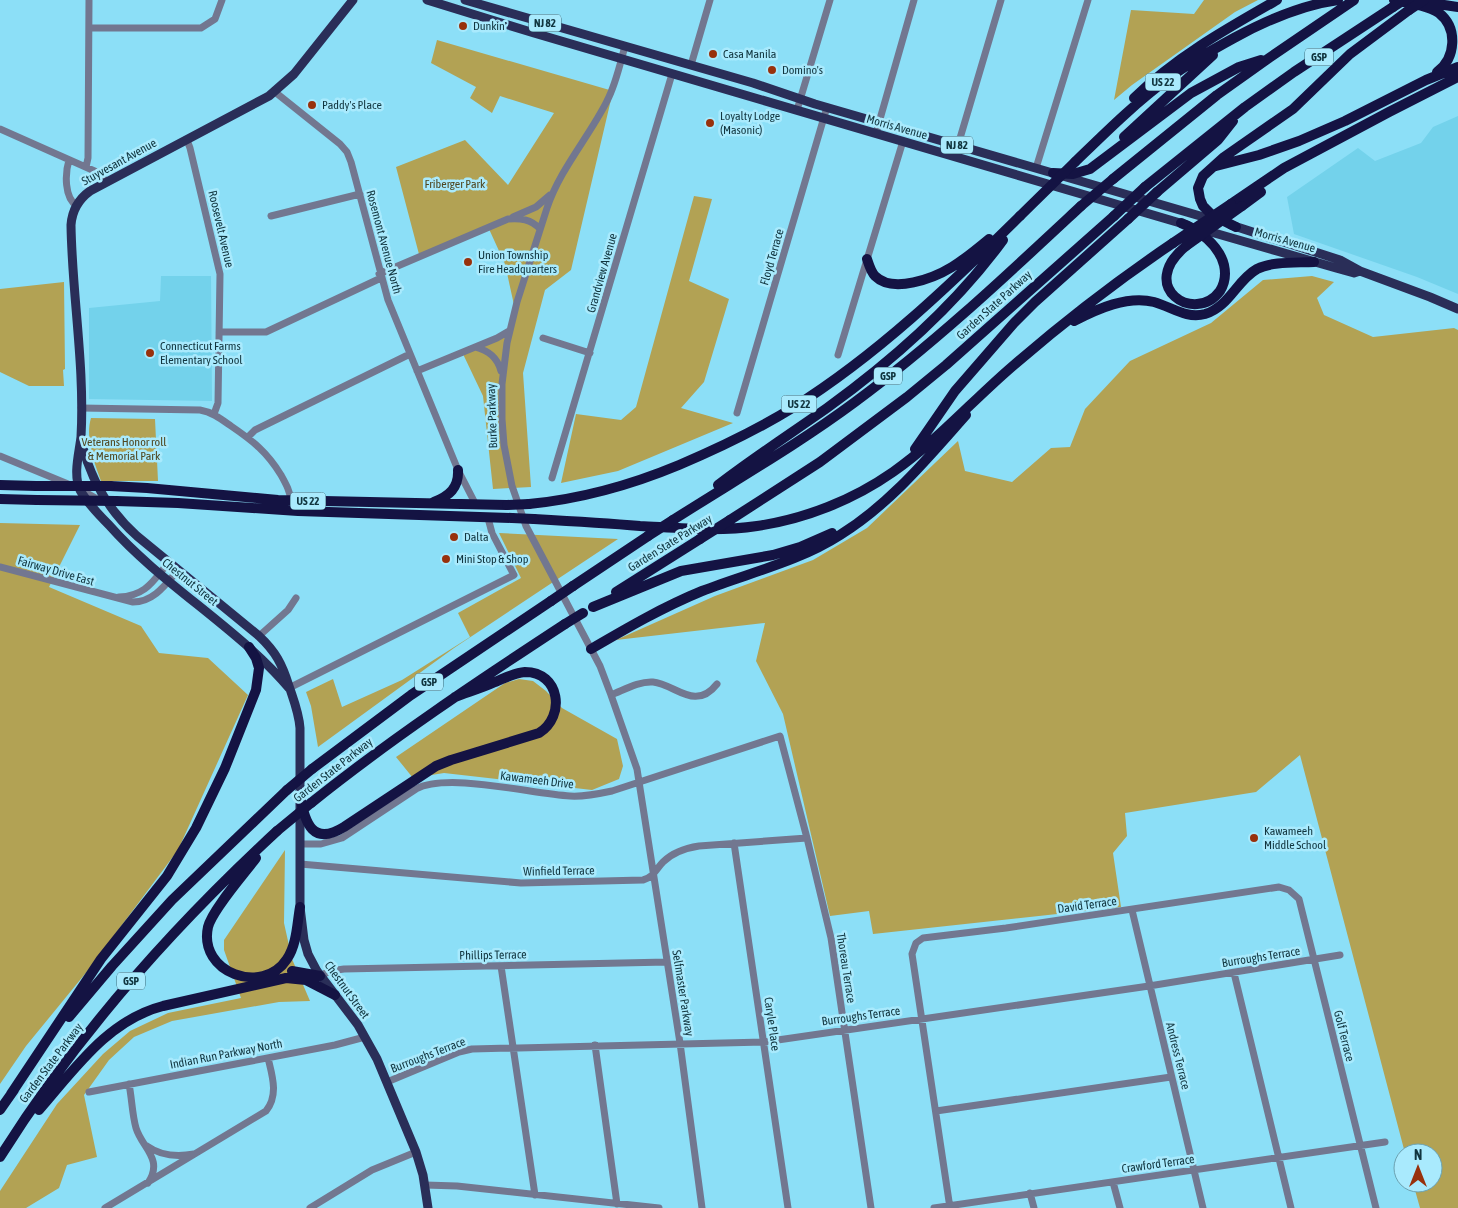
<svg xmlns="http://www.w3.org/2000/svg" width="1458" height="1208" font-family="'Asap Condensed',sans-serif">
<rect width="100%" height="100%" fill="#8cdff7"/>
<path fill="#73d2eb" d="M1458,116v178l-41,-17 -123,-43 -7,-37 71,-49 17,13 46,-18 12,-16z
M161,276h50l1,125 -123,-2v-91l71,-7z"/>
<path fill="#b2a254" d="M1204,0h54l-23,12 -103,73 -18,15 17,-90 63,4z
M437,40l176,51 -42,179 -26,20 -22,83 8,114 -38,2 -10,-93 -20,-42 44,-19 9,-21 -11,-50 -16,-35 -69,29 -24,-91 69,-27 43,45 46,-72 -54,-17 -8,17 -22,-15 6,-11 -45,-24z
M694,196l18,3 -23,82 40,18 -25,83 -23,26 52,15 -115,48 -57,12 15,-69 45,6 15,-13z
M1312,276l22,6 -17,16 7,17 49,22 81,-9 4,2v878h-38l-7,-25h20v-30h-28l-105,-398 -44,37 -131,21 2,23 -14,17 8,54 -248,27 -4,-23 -39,5 -47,-202 -27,-53 9,-38 -149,17 99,-44 98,-36 54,-32 91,-87 7,30 47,11 39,-34 19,-1 15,-38 45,-48 81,-38 52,-43z
M64,282l1,87 -2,1 1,16h-35l-29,-14v-83z
M91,418l64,1 3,62h-57c-7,-19 -16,-43 -10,-63z
M0,523l80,2 -31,62 92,39 18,27 49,5 40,37 -70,155 -89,119 -63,77 -26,38z
M499,533l119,6 -164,109 -136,99 -7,-41 -5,-14 27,-13 9,28 60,-27 68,-43 -12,-24 63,-35z
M519,679l14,2 13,10 16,17 55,31 6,27 -4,13 -27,11 -148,-17 -31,5 -17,-21 109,-74z
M285,850l-1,73 8,36 18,42 -31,1 -107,19 -38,16 -25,23 -25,35 13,62 -30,8 -8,23 -33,20h-26v-17l57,-87 46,-50 27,-23 38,-18 73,-15 -17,-48v-10z"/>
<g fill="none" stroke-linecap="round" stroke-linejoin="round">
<path stroke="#727790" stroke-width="7" d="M89,28h112l14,-9 7,-19
M625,46c-5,18 -9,38 -18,55 -18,36 -47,68 -60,107l-30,94 -10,41 -5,41v35l2,26 8,41 14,40 74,140 11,29 26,74 43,274 22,165
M691,65l19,-65
M275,92l65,52 7,8 4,10 37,138 70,170 18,35
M797,110l33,-110
M0,129l99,44 7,9
M876,133l38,-133
M187,140l3,8 30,126 -2,129 -4,11
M958,145l43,-145
M69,160c-4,13 -5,38 8,46
M86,167l2,-9 1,-158
M1036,168l52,-168
M271,216l89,-22
M513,217l23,-10 14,-12
M379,274l129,-55c12,-1 23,0 32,10
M219,332h47l115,-54
M543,338l47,15
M475,347c14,4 22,10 26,24
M838,355l65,-214
M417,371l80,-33 12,-7
M81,408l119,2c12,2 21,9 31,16 22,15 36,26 50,49 5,9 9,16 10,26
M737,413l90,-306
M248,437l7,-7 155,-76
M0,456l68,28
M552,478l120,-404
M78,488l21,12
M0,567l133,35c21,0 33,-18 45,-32
M119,597c27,-1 34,-16 50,-35
M259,636l29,-26 8,-12
M289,688l225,-113 -22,-42 -4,-15
M611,695c13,-5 28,-14 42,-13 22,2 42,30 64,2
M734,843l54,365
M300,844h21l21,-6 74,-49c32,-17 116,5 154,7 14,1 28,-2 42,-5l168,-55 27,102 24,100 40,270
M300,864l221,19 122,-3c11,-3 13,-11 20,-18 10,-10 23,-14 36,-16l108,-8
M1132,910l71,298
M501,966l34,229
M1234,973l57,235
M320,976l10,-5 14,-2 323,-7
M595,1045l22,159
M387,1082l72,-30 13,-3 292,-7 385,-56 191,-31
M129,1084c3,15 3,30 7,44 6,20 28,31 12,55
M89,1092l246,-47 30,-8
M936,1111l235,-34
M147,1146c14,10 31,11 47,8
M1113,1182l7,26
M425,1185l32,1 202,22
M1030,1193l4,15
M105,1208l161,-97c13,-16 6,-36 2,-53
M310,1208l62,-38 44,-18
M934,1208l451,-66
M950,1208l-38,-254 4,-11 7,-5 83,-10 273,-41 10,3 10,9 77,309"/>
<path stroke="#2a2e58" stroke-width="9" d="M427,0l107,33 653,192
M465,0l288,83 62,21 399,116
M1231,225l109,35 20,11 70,26 28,12
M1204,230l132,38 18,5 6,-2
M82,444c9,36 27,67 55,92l122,100c17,16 23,28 30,50 5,15 10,27 11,42v179l4,33 4,14 9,17 41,54 19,34 39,93 7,23 5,33
M289,688c-53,-62 -126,-102 -180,-163 -10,-10 -22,-22 -29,-35 -7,-16 -1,-36 1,-53 4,-71 -9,-142 -10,-212 1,-14 8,-26 19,-34l179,-95 25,-22 59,-74"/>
<path stroke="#141343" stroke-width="10" d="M1394,0c15,3 32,5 45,13 19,15 17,45 -2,59
M1424,2l34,5
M1134,98c42,-41 92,-69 143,-98
M1124,137l89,-82
M1075,162c30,-29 60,-59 94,-84 21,-16 43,-28 65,-40 33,-18 67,-33 104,-38
M1216,166l43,-11 40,-14 46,-20 81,-41 32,-13
M1053,173l20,1 17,-5 101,-76 48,-26 22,-7
M1113,179l104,-84 52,-37 85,-58
M1145,187l100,-80 49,-35 99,-65
M1157,192l61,-52 15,-19
M1231,204l53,-36 105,-56 69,-35
M1242,206l19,-14
M1181,223c18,7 38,22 43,42 2,9 1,18 -4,26 -25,34 -84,-4 -34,-45
M1236,227l-24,-12 -9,-9 -3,-7 -2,-11 5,-12 21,-19 69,-48 57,-55 59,-44
M867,259c2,6 4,13 8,17 18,18 59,2 77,-9 13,-8 25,-18 37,-28
M1074,321c23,-12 54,-26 80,-19 18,5 32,17 51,12 24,-7 32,-34 52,-45 16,-8 39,-6 57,-7
M915,449l40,-58 59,-68 21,-21 93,-83
M0,485l36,1
M718,485c35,-27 72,-51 109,-77 65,-47 128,-102 176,-168
M110,486l37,2 131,12 229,5
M0,499l37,1
M116,501l62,2 120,8 214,7
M434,502c15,-6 25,-14 24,-32
M529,504c52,-5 102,-19 150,-39 40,-17 78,-35 115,-58 83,-52 156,-122 226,-191
M534,519c36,2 71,4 106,7 39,2 78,6 117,0 48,-7 96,-26 136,-54 43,-30 81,-73 121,-107 51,-44 104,-85 159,-122
M673,520c61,-39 124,-75 182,-118 80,-59 153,-128 226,-196
M730,520l90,-58 87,-65 39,-32 168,-149
M573,586l75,-50
M616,592l84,-53
M593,607l88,-36 92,-16 27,-8 32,-14
M591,649c36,-21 72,-42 111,-58 46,-18 96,-29 138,-56 50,-31 87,-76 126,-120
M312,769l99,-74 140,-94
M300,796c5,28 13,50 44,31l92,-61 15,-6 88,-27c27,-17 21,-61 -14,-61 -11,1 -20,6 -30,10 -13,6 -27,10 -40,15
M311,803c81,-65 167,-122 254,-179
M256,858c-12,16 -44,52 -48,69 -10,46 55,69 79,32 10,-15 10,-35 13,-52
M292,971l28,5
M69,1017l43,-51 60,-66 115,-110
M11,1094l90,-135 66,-83 29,-48 29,-60 31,-78 3,-22 -3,-10 -7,-11
M0,1110l14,-20
M39,1110c35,-40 69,-90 124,-104l123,-28 20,2 29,15
M0,1157c76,-121 172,-229 277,-326"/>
<path stroke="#141343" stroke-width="10" d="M1393,7l11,-7
M1409,10l15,-10
M1081,206l32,-27
M1020,216l55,-54
M1114,216l31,-29
M1128,219l29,-27
M1173,243l58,-39
M1186,246l56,-40
M36,486h74
M37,500l79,1
M507,505l22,-1
M512,518l22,1
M648,536l25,-16
M700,539l30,-19
M551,601l22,-15
M565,624l18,-11
M287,790l25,-21
M277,831l34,-28"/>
</g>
<g fill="#98310c" stroke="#a9eafd" stroke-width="2">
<circle cx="463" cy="26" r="5"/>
<circle cx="713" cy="54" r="5"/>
<circle cx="772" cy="70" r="5"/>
<circle cx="312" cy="105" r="5"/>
<circle cx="710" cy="123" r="5"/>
<circle cx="468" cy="262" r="5"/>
<circle cx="150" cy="353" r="5"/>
<circle cx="454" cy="537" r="5"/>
<circle cx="446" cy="559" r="5"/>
<circle cx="1254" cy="838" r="5"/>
</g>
<g text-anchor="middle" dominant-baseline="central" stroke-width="5" stroke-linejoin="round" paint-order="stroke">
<g fill="#a9eafd" stroke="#3f6b78" stroke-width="1">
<rect x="529" y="14.5" width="32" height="17" rx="4"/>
<rect x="1305" y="48.5" width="28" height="17" rx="4"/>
<rect x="1145.5" y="73.5" width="35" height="17" rx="4"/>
<rect x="941" y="136.5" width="32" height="17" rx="4"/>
<rect x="874" y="367.5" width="28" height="17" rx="4"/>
<rect x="781.5" y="395.5" width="35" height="17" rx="4"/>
<rect x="290.5" y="492.5" width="35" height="17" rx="4"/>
<rect x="415" y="673.5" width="28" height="17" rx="4"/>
<rect x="117" y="972.5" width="28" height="17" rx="4"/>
</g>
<g font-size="11" font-weight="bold" fill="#11353f">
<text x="545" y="23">NJ 82</text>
<text x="1319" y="57">GSP</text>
<text x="1163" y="82">US 22</text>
<text x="957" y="145">NJ 82</text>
<text x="888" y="376">GSP</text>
<text x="799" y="404">US 22</text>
<text x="308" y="501">US 22</text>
<text x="429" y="682">GSP</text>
<text x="131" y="981">GSP</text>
</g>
<g font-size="12" fill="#11353f" stroke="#a9eafd" text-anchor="start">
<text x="473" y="26">Dunkin'</text>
<text x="723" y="54">Casa Manila</text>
<text x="782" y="70">Domino's</text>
<text x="322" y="105">Paddy's Place</text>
<text x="720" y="116">Loyalty Lodge<tspan x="720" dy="14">(Masonic)</tspan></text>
<text x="478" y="255">Union Township<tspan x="478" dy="14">Fire Headquarters</tspan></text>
<text x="160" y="346">Connecticut Farms<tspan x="160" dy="14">Elementary School</tspan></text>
<text x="464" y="537">Dalta</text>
<text x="456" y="559">Mini Stop &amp; Shop</text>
<text x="1264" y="831">Kawameeh<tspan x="1264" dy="14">Middle School</tspan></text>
</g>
<g font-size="12" fill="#11353f" stroke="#a9eafd">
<text transform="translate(897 127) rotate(16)">Morris Avenue</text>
<text transform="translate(119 162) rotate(-29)">Stuyvesant Avenue</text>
<text transform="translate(221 229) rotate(77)">Roosevelt Avenue</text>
<text transform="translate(1285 240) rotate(16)">Morris Avenue</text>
<text transform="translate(384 242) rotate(75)">Rosemont Avenue North</text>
<text transform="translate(772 257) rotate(-74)">Floyd Terrace</text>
<text transform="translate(602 273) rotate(-74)">Grandview Avenue</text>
<text transform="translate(994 305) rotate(-42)">Garden State Parkway</text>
<text transform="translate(492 416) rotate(-92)">Burke Parkway</text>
<text transform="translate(670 543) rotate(-32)">Garden State Parkway</text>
<text transform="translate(56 571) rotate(16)">Fairway Drive East</text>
<text transform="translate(190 582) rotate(39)">Chestnut Street</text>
<text transform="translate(333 770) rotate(-38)">Garden State Parkway</text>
<text transform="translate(537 780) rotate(7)">Kawameeh Drive</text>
<text transform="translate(559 871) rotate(-1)">Winfield Terrace</text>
<text transform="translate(1087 905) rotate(-8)">David Terrace</text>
<text transform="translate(493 955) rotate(-1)">Phillips Terrace</text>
<text transform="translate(1261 957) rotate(-9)">Burroughs Terrace</text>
<text transform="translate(846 968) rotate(81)">Thoreau Terrace</text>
<text transform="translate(347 990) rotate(54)">Chestnut Street</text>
<text transform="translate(683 993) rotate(81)">Selfmaster Parkway</text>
<text transform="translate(861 1016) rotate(-8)">Burroughs Terrace</text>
<text transform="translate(772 1024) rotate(82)">Caryle Place</text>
<text transform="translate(1344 1036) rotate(76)">Golf Terrace</text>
<text transform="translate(226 1054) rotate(-11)">Indian Run Parkway North</text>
<text transform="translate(428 1055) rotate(-21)">Burroughs Terrace</text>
<text transform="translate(1178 1056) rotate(76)">Andress Terrace</text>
<text transform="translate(51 1063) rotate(-53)">Garden State Parkway</text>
<text transform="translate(1158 1164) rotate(-8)">Crawford Terrace</text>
</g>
<g font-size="12" fill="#504720" stroke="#a9eafd">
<text x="455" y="184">Friberger Park</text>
<text x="124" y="442">Veterans Honor roll<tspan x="124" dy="14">&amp; Memorial Park</tspan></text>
</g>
</g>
<g transform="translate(1418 1168)"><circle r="24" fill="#a9eafd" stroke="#6ca2b1"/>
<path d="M0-4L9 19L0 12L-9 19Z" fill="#98310c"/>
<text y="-8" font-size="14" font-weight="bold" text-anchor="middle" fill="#11353f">N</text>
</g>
</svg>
